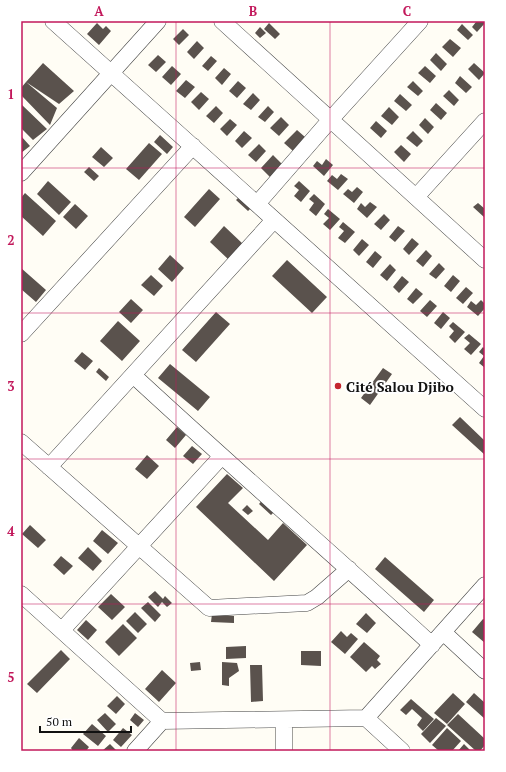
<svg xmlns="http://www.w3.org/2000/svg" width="506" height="772" font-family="'PT Serif',serif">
<rect width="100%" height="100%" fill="#fffdf5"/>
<path fill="#5a524d" d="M474,21h11v2l-8,9 -5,-5 4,-5z
M97,23l6,6 3,-3 5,5 -12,14 -12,-11z
M269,23l11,11 -5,5 -11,-10z
M462,24l11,11 -5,5 -11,-10z
M260,27l6,6 -6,5 -5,-5z
M183,29l6,6 -10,10 -6,-6z
M450,39l11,9 -8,9 -11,-10z
M197,41l7,7 -10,11 -7,-7z
M436,53l11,11 -6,7 -11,-11z
M158,55l8,7 -10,10 -8,-7z
M211,56l6,5 -9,10 -6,-5z
M43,63l31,28 -15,13 -33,-22z
M474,63l11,10 -6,7 -11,-11z
M172,66l9,8 -10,11 -9,-8z
M425,66l11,10 -6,7 -12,-10z
M224,68l7,6 -9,11 -7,-7z
M460,76l12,11 -6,6 -11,-10z
M186,80l9,7 -10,11 -9,-7z
M238,81l8,7 -9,10 -8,-7z
M413,81l10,10 -5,5 -11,-9z
M26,82l31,26 -7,17 -29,-30v-7z
M449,90l10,10 -5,6 -11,-10z
M201,92l8,7 -10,11 -8,-8z
M253,93l7,7 -9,10 -8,-6z
M400,94l12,11 -6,6 -12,-10z
M436,103l11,10 -6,7 -11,-10z
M21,104l26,25 -14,11 -12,-12z
M216,106l7,7 -9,10 -8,-7z
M268,106l6,6 -9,10 -7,-5z
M389,107l10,10 -7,8 -11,-9z
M281,117l8,8 -10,11 -9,-8z
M425,118l9,9 -6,7 -9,-9z
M230,119l7,6 -10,11 -7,-7z
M376,121l11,10 -6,7 -11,-10z
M297,130l8,7 -12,14 -9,-8z
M244,131l8,7 -10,10 -7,-7z
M413,131l10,10 -6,6 -11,-9z
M160,135l13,12 -6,7 -13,-12z
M21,136l9,10 -9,7z
M149,143l13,11 -23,26 -13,-11z
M259,144l7,7 -10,11 -8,-7z
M401,145l10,9 -7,8 -10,-10z
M101,147l12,11 -9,9 -12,-10z
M273,155l9,9 -12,13 -9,-9z
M326,159l7,6 -9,11 -11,-10 4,-5 5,4z
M89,167l10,9 -5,5 -10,-9z
M341,174l7,5 -10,11 -11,-9 5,-6 5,4z
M48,181l23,21 -12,13 -22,-21z
M299,181l11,10 -9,11 -7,-6 5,-6 -5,-4z
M357,187l6,5 -9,11 -11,-9 5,-5 4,3z
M209,189l11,10 -25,28 -11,-10z
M25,193l31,28 -13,15 -22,-20v-18z
M242,194l12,11 -6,6 -12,-11z
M314,194l11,10 -9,12 -7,-6 5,-7 -5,-4z
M370,202l7,5 -10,11 -10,-9 4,-6 4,4z
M478,203l7,6v9l-12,-11z
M75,204l13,12 -12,13 -13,-12z
M328,209l12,10 -10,11 -7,-6 6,-6 -5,-4z
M384,214l6,6 -9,10 -7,-6z
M343,222l12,10 -10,11 -7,-5 6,-7 -5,-4z
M224,226l19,18 -14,16 -19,-18z
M398,226l7,5 -10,11 -6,-5z
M412,238l7,6 -10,11 -6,-6z
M362,239l7,6 -10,11 -6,-6z
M426,250l6,6 -9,11 -7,-6z
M375,251l7,6 -9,11 -7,-6z
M170,255l14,13 -12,14 -14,-13z
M287,260l40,37 -15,16 -40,-37z
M439,263l6,6 -9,10 -7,-5z
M390,264l6,6 -9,11 -7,-6z
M21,268l25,22 -10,12 -15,-13z
M151,275l12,11 -9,10 -13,-11z
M453,275l7,6 -9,11 -7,-6z
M402,276l7,6 -10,11 -6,-6z
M466,287l7,6 -10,11 -7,-6z
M416,288l7,6 -10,10 -6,-5z
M131,299l12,11 -12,13 -12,-11z
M430,300l7,6 -10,11 -7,-6z
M481,300l4,4v4l-7,8 -11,-9 4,-6 5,4z
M216,312l14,12 -34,38 -14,-12z
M443,312l7,6 -9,11 -7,-6z
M118,321l22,20 -18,20 -22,-20z
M453,322l12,10 -10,11 -6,-6 5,-6 -5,-5z
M469,334l12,10 -10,11 -7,-6 6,-6 -6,-5z
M483,347l2,2v19l-6,-5 5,-7 -5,-4z
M82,352l11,9 -8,9 -11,-9z
M170,364l40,33 -12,14 -40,-33z
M99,368l10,9 -3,4 -10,-9z
M383,368l9,6 -22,31 -9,-7z
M460,417l25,24v14l-33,-30z
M177,427l9,8 -11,13 -9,-8z
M192,446l10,8 -9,10 -10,-8z
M147,455l12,11 -12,13 -12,-10z
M227,474l16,14 -15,15 40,37 15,-17 24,22 -33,36 -78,-74z
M264,498l12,12 -5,5 -12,-11z
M247,505l6,6 -5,4 -6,-5z
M30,525l16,15 -8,8 -16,-14z
M102,530l16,13 -10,11 -15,-13z
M88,547l14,14 -9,10 -15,-13z
M61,556l12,10 -9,9 -11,-10z
M385,557l49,43 -10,12 -49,-43z
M155,591l8,8 2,-3 7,7 -5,4 -5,-5 -4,5 -10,-10z
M111,594l14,13 -13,13 -14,-13z
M148,602l13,13 -6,7 -14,-14z
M135,612l12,12 -9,9 -12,-12z
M366,613l10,10 -9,10 -11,-9z
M212,614l22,2v7l-23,-1z
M483,619l2,1v23l-13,-11z
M86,620l11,10 -9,10 -11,-10z
M123,624l14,14 -18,18 -14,-14z
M341,631l6,6 4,-4 7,6 -13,15 -14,-12z
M364,642l16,14 -3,4 4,4 -6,5 -3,-3 -6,6 -16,-15z
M246,646v12l-20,1v-12z
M61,650l9,9 -33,34 -10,-9z
M301,651h20v15l-20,-1z
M200,662l1,8 -10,1 -1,-8z
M222,662l15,1 2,8 -10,7v8l-7,-1z
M250,665h12l1,36 -12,1z
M162,670l14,13 -17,19 -14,-13z
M453,693l12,11 -18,20 -13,-11z
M474,693l11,10v16l-19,-17z
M117,696l8,8 -9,10 -9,-8z
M411,699l23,20 -11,12 -6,-6 5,-7 -10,-9 -6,6 -6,-5z
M105,713l11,11 -8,8 -11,-12z
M135,713l9,7 -6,7 -8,-7z
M458,714l27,25v6l-5,6h-4l-29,-26z
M436,718l10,8 -16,17 -9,-9z
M92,724l14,12 -8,10 -15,-12z
M123,728l9,7 -11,12 -8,-7z
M447,728l14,13 -9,10h-13l-7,-6z
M79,738l10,9 -3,4h-13l-2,-3z
M110,744l7,7h-15z
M464,744l7,7h-13z"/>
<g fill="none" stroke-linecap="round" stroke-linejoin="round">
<defs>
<path id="minor" d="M53,21l432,388
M222,21l263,239
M21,173l137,-152
M416,197l69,-76
M257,204l74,-85 89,-98
M21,334l172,-188
M133,375c98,91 200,179 299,270
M21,442l188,166 98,-5 10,-6 32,-28
M49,467l225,-247
M21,594l141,127 204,-3 36,33
M62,630l159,-173
M443,632l42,39
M366,718l119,-133
M284,720v31
M135,751l27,-30"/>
</defs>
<use href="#minor" stroke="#444" stroke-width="17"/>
<use href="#minor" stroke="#fff" stroke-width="16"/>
</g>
<path fill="none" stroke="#c2185b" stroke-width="1" stroke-opacity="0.55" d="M176,21v730M330,21v730M21,168h464M21,313h464M21,459h464M21,604h464"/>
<circle fill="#c4262e" stroke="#fff" stroke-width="1.5" cx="338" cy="386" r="4"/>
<g text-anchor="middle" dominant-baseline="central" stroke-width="4" stroke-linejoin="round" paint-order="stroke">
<g font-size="14" font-weight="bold" fill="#111" stroke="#fff" text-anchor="start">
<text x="346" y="386">Cité Salou Djibo</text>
</g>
</g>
<rect width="506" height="772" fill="none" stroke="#ffffff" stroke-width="44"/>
<path d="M40 726v6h91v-6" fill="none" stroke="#111111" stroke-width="2"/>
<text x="46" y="726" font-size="12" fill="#111111" stroke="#ffffff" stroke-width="3" paint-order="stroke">50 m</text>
<rect x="22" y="22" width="462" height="728" fill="none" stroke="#c2185b" stroke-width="1.5"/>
<g font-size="13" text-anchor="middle" font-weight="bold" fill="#c2185b">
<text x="99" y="16">A</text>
<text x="253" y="16">B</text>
<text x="407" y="16">C</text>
<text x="11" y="99">1</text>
<text x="11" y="245">2</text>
<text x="11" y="391">3</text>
<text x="11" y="536">4</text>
<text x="11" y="682">5</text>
</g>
</svg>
